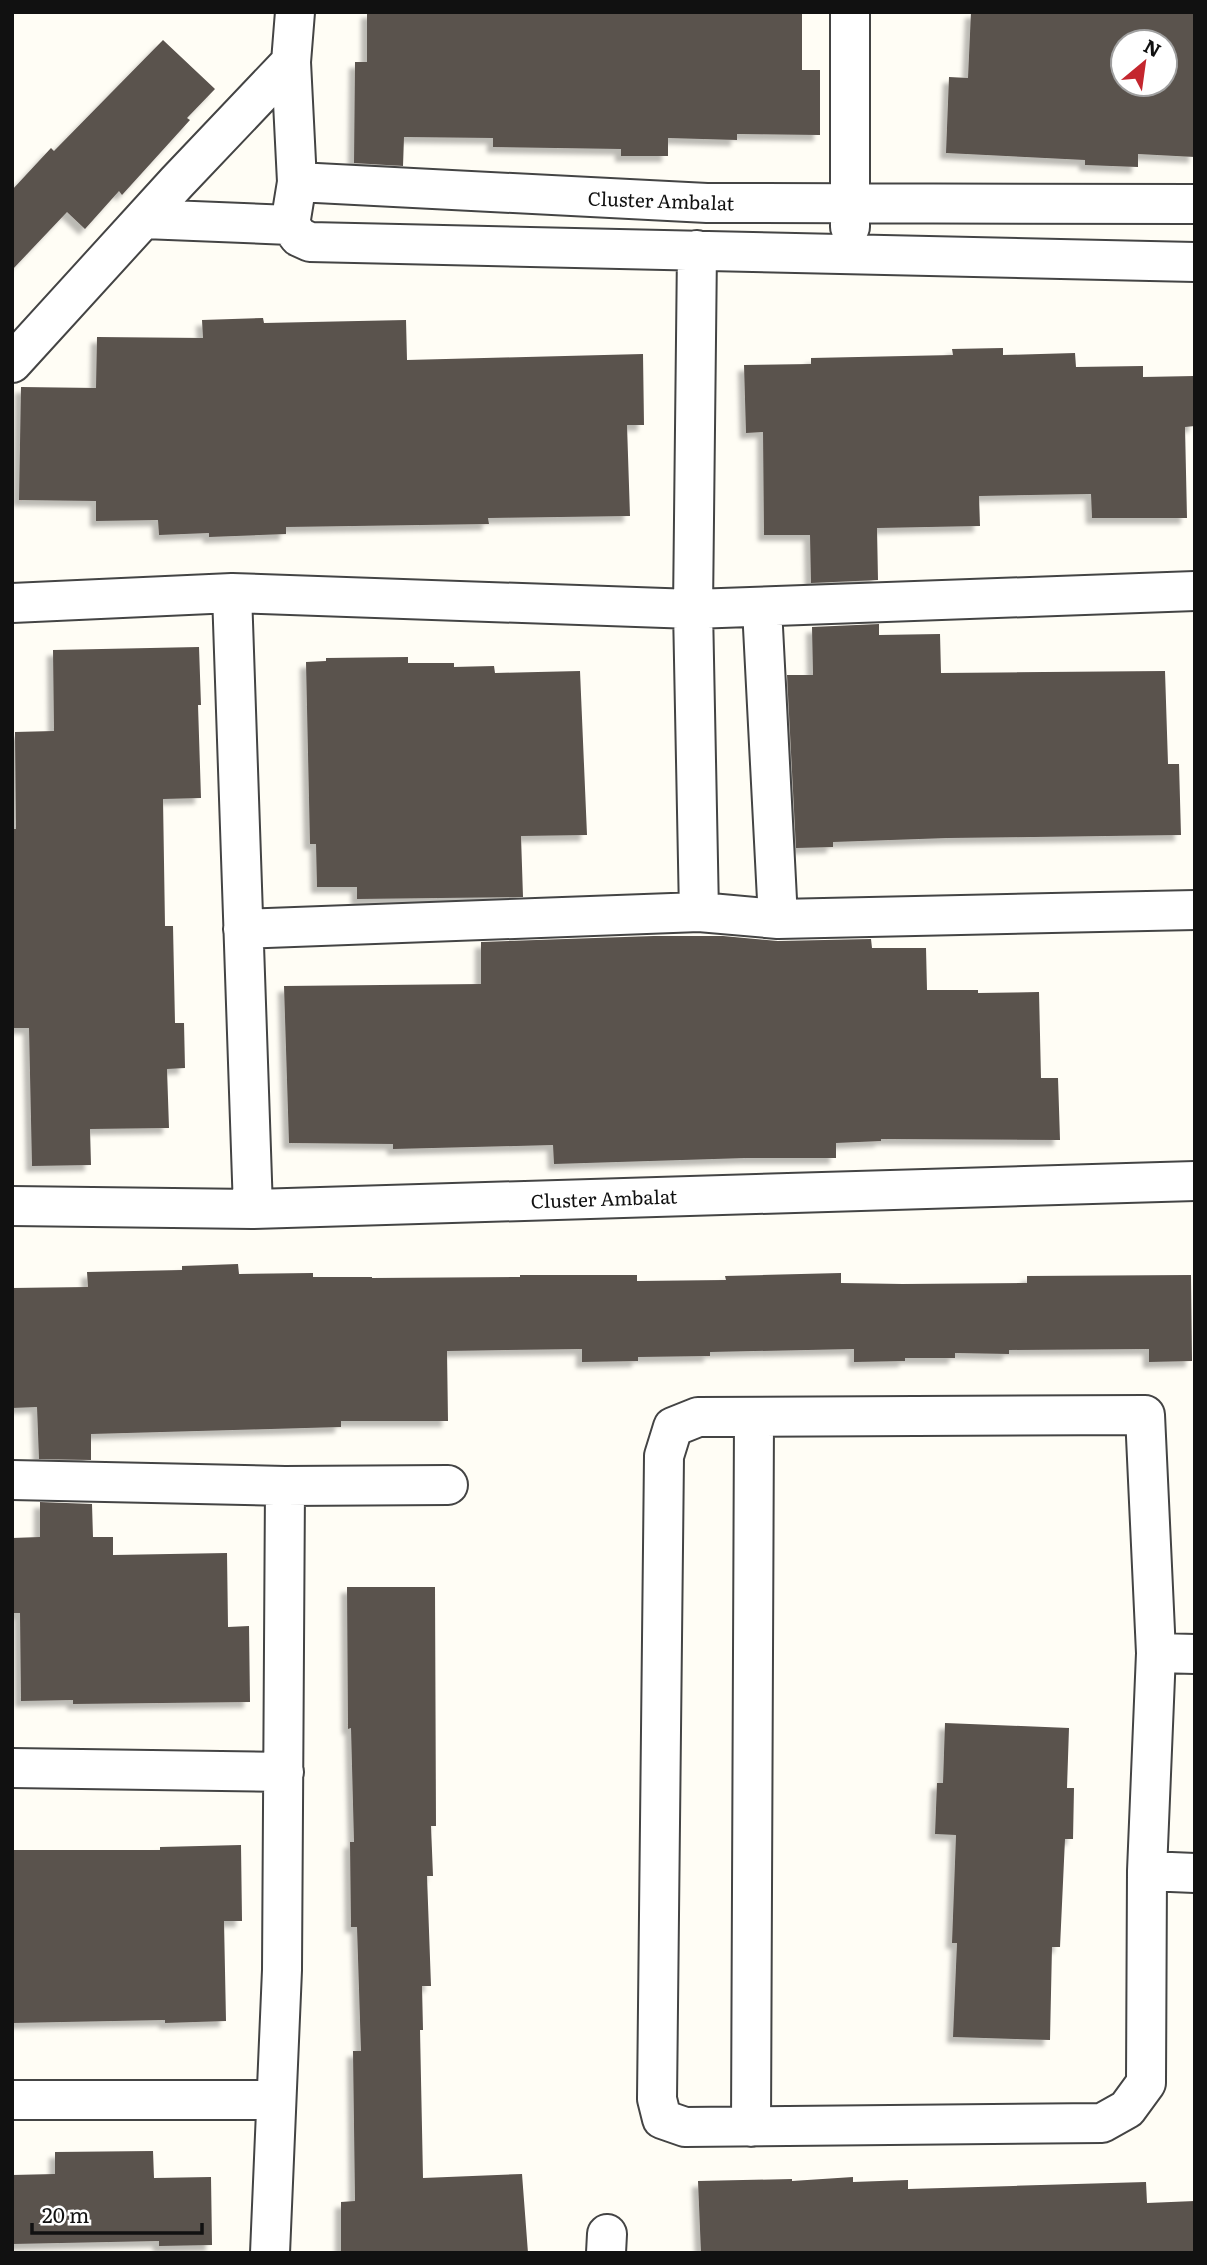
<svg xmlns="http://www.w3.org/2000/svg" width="1207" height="2265" font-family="Literata,serif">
<defs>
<filter id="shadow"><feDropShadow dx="-6" dy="6" stdDeviation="2" flood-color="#0004"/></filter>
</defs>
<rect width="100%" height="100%" fill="#fffdf5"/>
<path fill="#5a524d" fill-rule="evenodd" filter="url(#shadow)" d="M367,12h435v58h18v65l-83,-1v6l-69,-2v18h-47v-7l-128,-2v-9l-89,-1 -1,29 -49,-3 1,-101h12z
M971,12h224v145l-57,-3v13l-53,-2v-5l-139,-7 3,-76 19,1zM1123,42h42v42h-42z
M163,40l52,49 -28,29 3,2 -68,75 -3,-4 -34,38 -18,-17 -55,58v-80l39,-42 3,3z
M263,318l1,5 142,-3 1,40 236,-6 1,71h-17l3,91 -142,2 1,6 -203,3v7l-77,3v-4l-50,2 -1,-15 -62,1v-20l-77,-1 2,-113 75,1 1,-51 106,1 -1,-18z
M1003,348v7l72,-2 1,14 67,-1v11l52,-1v50l-10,1 2,91h-95l-1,-24 -112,2 1,30 -103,2 1,52 -67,3 -1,-48h-46l-1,-103 -17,1 -2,-68 67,-1v-6l142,-3 -1,-6z
M879,624v11l61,-1 1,39 224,-2 3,93h11l2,71 -233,3 -115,4v5l-37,1 -9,-173h26l-1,-48z
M199,647l2,58h-3l3,93 -38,1 2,127h8l2,97h9l1,45 -18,1 2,59 -79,1 1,36 -59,1 -3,-138h-17v-199h4l-1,-97 39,-1 -1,-81z
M408,657v6h46v4l40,-1 1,7 85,-2 7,164 -66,1 2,61 -166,2v-12h-40l-1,-43h-6l-4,-182 20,-1v-3z
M654,936h69l55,5 93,-2 1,9h54l1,42h51v3l61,-1 2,86h17l2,62 -179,-1v2l-45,2v15h-90l-192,6 -1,-19 -160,4v-5l-104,-1 -5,-157 197,-2v-42z
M238,1264l1,10 74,-1v4h59v1l148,-1v-2h117v6l89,-1 -1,-4 116,-3v10l62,1 124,-1v-7l164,-1 1,86 -43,1v-13l-140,1v4l-54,-1v5h-50v3l-51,1v-13l-144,3v4l-72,1v4l-56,1v-13l-135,2 1,70h-107v6l-250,7v26l-52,-1 -2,-52 -25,1v-120l76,-1 -1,-15 95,-2v-4z
M40,1502l52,2 1,33h20v18l114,-2 1,74 21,-1 1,76 -177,2v-4l-52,1 -1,-88h-8v-75l28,-1z
M347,1587h88l1,239h-5l2,50h-6l4,110h-9l1,44h-3l3,148 99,-4 6,79h-187v-51l14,-1 -2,-150h8l-4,-124h-6l-1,-85h4l-3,-114 -3,1z
M945,1723l124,5 -2,60h7l-1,51h-8l-5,108h-8l-2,93 -97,-3 4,-94h-5l4,-108 -21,-1 2,-51h6z
M241,1845l1,76h-18l2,100 -61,2v-3l-153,3v-173h148v-3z
M153,2151l1,27 57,-1 1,68 -53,1v-5l-147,3v-69l43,-1v-22z
M853,2177v5l55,-2v9l238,-7 1,21 48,-2v52h-494l-3,-72 94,-2v2z"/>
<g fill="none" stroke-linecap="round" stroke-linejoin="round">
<defs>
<path id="street" d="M295,12l-4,50 6,120 -7,43 9,12 11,5 885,20
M850,12v215
M297,182l410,21 488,1
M144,219l146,6
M697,250l-4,359 6,303
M12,363l165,-181 114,-120
M232,593l21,616
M12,603l220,-10 461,16 502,-18
M762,608l16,311
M243,929l456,-17 79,7 417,-9
M12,1206l241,3 942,-28
M1145,1415l11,238 -9,218 -1,212 -19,26 -25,14 -417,4 -23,-8 -5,-20 7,-643 9,-29 25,-10z
M12,1480l273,6 163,-1
M1156,1653l39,1
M12,1768l272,4
M1147,1871l48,2
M12,2100h264
M751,2127l3,-710
M270,2253l12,-283 3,-484
M606,2253l1,-19"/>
</defs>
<use href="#street" stroke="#444" stroke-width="42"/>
<use href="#street" stroke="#fff" stroke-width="38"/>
</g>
<g text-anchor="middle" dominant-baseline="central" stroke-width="7" stroke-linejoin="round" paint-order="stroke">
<g font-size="19" fill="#111" stroke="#fff">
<text transform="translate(661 200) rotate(2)">Cluster Ambalat</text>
<text transform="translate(604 1198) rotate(-2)">Cluster Ambalat</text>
</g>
</g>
<rect width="1207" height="2265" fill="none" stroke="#111111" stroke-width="28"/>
<g transform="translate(1144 63) rotate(29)"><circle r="33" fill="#ffffff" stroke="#a0a0a0" stroke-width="2"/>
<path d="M0-5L12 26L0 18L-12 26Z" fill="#c4262e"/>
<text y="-10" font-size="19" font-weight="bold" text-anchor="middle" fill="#111111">N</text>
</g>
<path d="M32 2223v10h170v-10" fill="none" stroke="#111111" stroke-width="3.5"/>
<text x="42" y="2223" font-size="21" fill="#111111" stroke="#ffffff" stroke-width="5" paint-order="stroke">20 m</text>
</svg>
